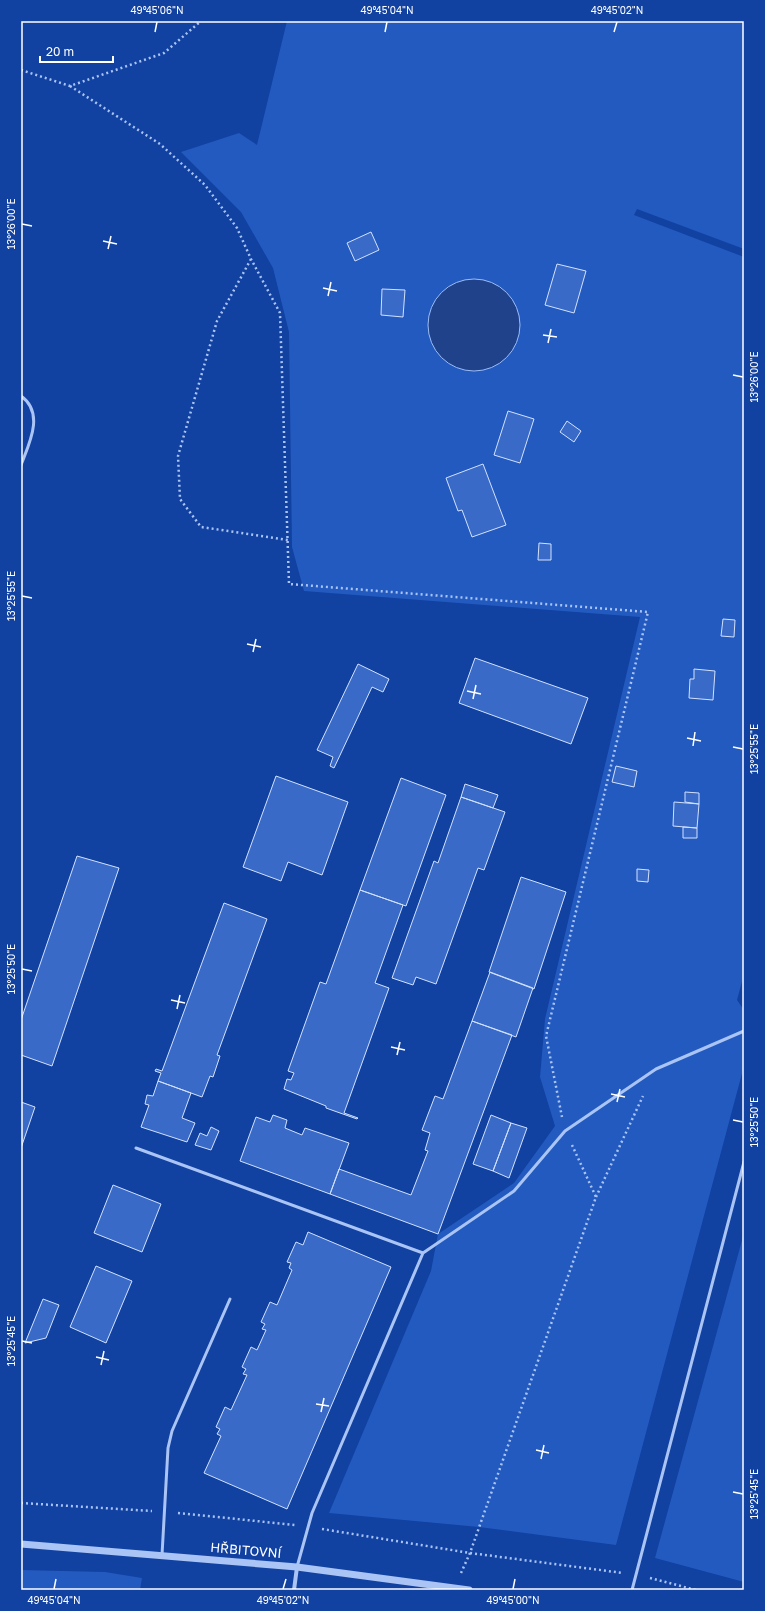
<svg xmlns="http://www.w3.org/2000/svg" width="765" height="1611" font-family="'Golos Text',sans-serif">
<rect width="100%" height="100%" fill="#1141a1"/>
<path fill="#235abf" d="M287,21h457v228l-107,-40 -3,6 110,42v717l-7,26 7,10v56l-128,479 -137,-18 -150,-14 102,-242 7,-37 76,-51 41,-57 -15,-49 5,-58 95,-402 -336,-26 -12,-44 -3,-215 -16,-64 -32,-56 -60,-60 58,-19 18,12z
M744,1233v349l-89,-24z
M21,1570l84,2 37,6 -2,12h-119z"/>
<path fill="#1f428b" stroke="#9bbdf9" d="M428 325a46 46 0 1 1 92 0a46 46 0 1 1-92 0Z"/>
<path fill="#396ac8" stroke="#d2e2fe" d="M371,232l8,18 -24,11 -8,-18z
M557,264l29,7 -12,42 -29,-8z
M382,289l23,1 -2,27 -22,-2z
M508,411l26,8 -14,44 -26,-8z
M567,421l14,10 -7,11 -14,-10z
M483,464l23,61 -34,12 -10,-27 -4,1 -12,-33z
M539,543l12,1v16h-13z
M723,619l12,1 -1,17 -13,-1z
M475,658l113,40 -17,46 -112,-41z
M358,664l31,15 -6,13 -11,-5 -38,81 -4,-2 3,-9 -16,-7z
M694,669l21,2 -2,29 -24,-2 1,-19h4z
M616,766l21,5 -3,16 -22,-5z
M276,776l72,26 -26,73 -34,-13 -7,19 -38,-14z
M401,778l45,17 -40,111 -46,-16z
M465,784l33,11 -5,13 -32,-11z
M685,792l14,1v11l-14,-2z
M461,797l44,15 -21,58 -6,-2 -42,116 -20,-7 -3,8 -21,-7 42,-117 4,2z
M674,802l25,2 -2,24 -24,-2z
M683,827l14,1v10h-14z
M77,856l42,12 -67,198 -31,-11v-35z
M637,869l12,1 -1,12 -11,-1z
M521,877l45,15 -32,97 -45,-17z
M360,890l43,15 -28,78 14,5 -45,125 14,5 -1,1 -31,-11v-2l-42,-17 3,-10 4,1 3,-7 -6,-2 32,-89 6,2z
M224,903l43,16 -50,136 3,1 -7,21 -3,-1 -8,21 -44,-16 3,-8 -6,-2 1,-2 6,2z
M490,972l43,16 -17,49 -44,-16z
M472,1021l40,14 -74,199 -108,-40 9,-25 72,26 17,-44 -3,-1 5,-17 -8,-3 13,-34 8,3z
M158,1081l33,12 -9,25 13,5 -8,19 -46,-15 8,-22 -4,-1 2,-9 6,1z
M21,1102l14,5 -14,41z
M273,1115l14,5 -2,8 17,7 3,-7 44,15 -19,51 -90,-33 16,-44 14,5z
M491,1115l20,8 -18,48 -20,-7z
M511,1123l16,5 -18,50 -16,-7z
M211,1127l8,4 -8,19 -16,-5 5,-12 7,3z
M113,1185l48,19 -19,48 -48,-19z
M308,1232l83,35 -104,242 -83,-36 17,-37 -4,-2 3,-5 -4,-2 9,-20 6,3 16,-35 -4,-1 3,-5 -4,-2 9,-20 6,3 9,-20 -4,-1 3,-5 -4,-2 9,-20 7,3 15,-35 -3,-2 2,-5 -4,-1 9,-20 7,3z
M96,1266l36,15 -26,62 -36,-16z
M43,1299l16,6 -13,33 -21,5z"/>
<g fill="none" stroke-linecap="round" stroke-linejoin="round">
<path stroke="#a9c4f5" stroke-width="2.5" stroke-dasharray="2 3" stroke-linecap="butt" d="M21,70l49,16 94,-33 37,-32
M70,86l90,58 45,41 32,43 14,31 29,54 9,271 359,28 -102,424 16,81
M251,259l-34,62 -39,135 2,43 21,28 87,13
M596,1197l47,-101
M21,1503l131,8
M178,1513l117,12
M322,1529l148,24 153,20
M461,1573l9,-20 126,-356 -24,-52
M650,1578l46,12"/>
<path stroke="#a9c4f5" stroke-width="3" d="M21,396c24,17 8,48 0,69
M136,1148l287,105
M162,1555l6,-107 4,-17 58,-132
M297,1567l15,-54 111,-260 91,-62 51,-60 91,-62 88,-38
M632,1590l112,-428"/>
<path stroke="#a9c4f5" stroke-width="4" d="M294,1590l3,-23"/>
<path stroke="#a9c4f5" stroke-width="7" d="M21,1544l276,23 172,23"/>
</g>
<path fill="none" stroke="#fff" stroke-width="1.5" d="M155,32l2,-10M385,32l2,-10M614,32l3,-10M22,224l10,2M103,241l14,3M108,249l3,-13M323,288l14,3M328,296l3,-14M543,335l14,2M548,343l3,-14M733,375l10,2M22,596l10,2M247,644l14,3M253,652l3,-13M467,691l14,3M473,699l3,-14M687,738l14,3M693,746l2,-14M733,747l10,2M22,969l10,2M171,1000l14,3M177,1009l3,-14M391,1047l14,3M397,1055l3,-13M611,1094l14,3M617,1102l3,-13M733,1120l10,2M22,1341l10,2M96,1357l13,3M101,1365l3,-14M316,1404l13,2M321,1412l3,-14M536,1450l13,3M541,1459l3,-14M733,1492l10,2M54,1589l2,-10M283,1589l3,-10M513,1589l2,-10"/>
<g text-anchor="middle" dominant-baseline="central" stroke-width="3" stroke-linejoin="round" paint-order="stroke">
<g font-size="13" fill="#fff" stroke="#1141a1">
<text transform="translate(246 1550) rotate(5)">HŘBITOVNÍ</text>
</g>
</g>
<rect width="765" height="1611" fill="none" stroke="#1141a1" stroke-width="44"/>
<path d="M40 56v6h73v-6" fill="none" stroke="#ffffff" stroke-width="2"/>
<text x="46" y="56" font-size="12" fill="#ffffff" stroke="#1141a1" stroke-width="3" paint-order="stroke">20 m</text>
<rect x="22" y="22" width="721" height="1567" fill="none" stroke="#fff" stroke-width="1.5"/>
<g font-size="10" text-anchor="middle" fill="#fff">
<text x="157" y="14">49°45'06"N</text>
<text x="387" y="14">49°45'04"N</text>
<text x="617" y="14">49°45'02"N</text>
<text transform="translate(11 224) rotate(-90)" y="4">13°26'00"E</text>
<text transform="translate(754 377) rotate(-90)" y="4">13°26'00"E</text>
<text transform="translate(11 596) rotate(-90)" y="4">13°25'55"E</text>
<text transform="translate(754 749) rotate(-90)" y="4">13°25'55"E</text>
<text transform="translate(11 969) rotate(-90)" y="4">13°25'50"E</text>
<text transform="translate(754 1122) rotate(-90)" y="4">13°25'50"E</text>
<text transform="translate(11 1341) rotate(-90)" y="4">13°25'45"E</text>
<text transform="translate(754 1494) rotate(-90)" y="4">13°25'45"E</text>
<text x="54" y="1604">49°45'04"N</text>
<text x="283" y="1604">49°45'02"N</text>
<text x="513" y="1604">49°45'00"N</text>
</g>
</svg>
